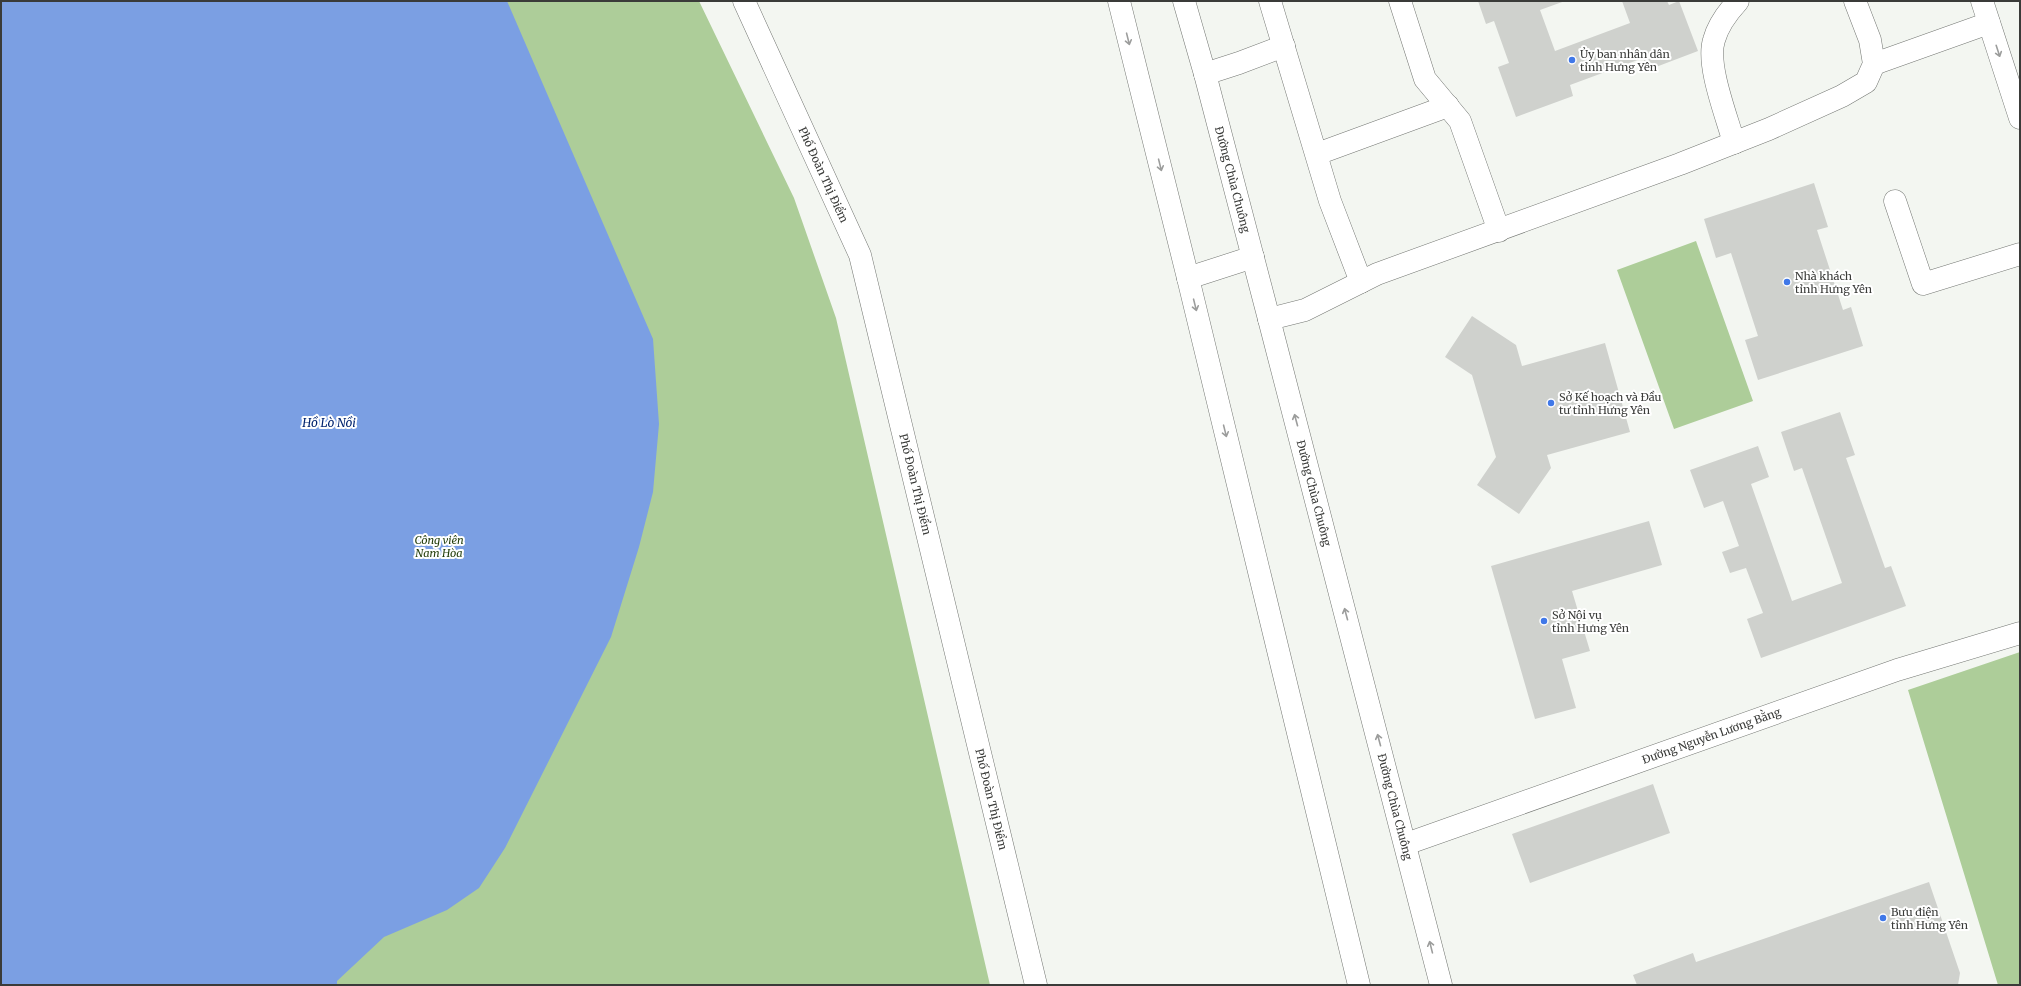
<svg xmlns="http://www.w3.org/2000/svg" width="2021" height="986" font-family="Merriweather,serif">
<rect width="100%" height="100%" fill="#f3f6f1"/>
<path fill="#adcd99" d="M1,1h698l95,197 42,120 154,667h-989z
M1696,241l57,160 -79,28 -57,-159z
M2020,652v333h-22l-90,-295z"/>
<path fill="#7b9fe3" d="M1,1h506l146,338 6,85 -6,68 -14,55 -28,90 -106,211 -26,40 -32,22 -63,27 -47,44v4h-336z"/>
<path fill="#cfd1cd" d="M1478,1h87l-25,9 15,41 75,-28 -8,-22h45l2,4 10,-4 19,50 -50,19 -5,-12 -73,27 3,11 -57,21 -18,-50 11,-4 -15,-42 -8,3z
M1814,183l14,44 -11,3 26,80 8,-3 12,39 -105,34 -13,-40 13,-4 -27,-83 -15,5 -12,-39z
M1472,316l44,29 6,21 83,-23 25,89 -83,23 4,13 -32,46 -42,-29 19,-28 -24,-82 -27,-18z
M1840,412l15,43 -9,3 39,110 6,-2 15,40 -145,52 -14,-39 16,-6 -17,-45 -16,5 -8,-21 17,-6 -16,-45 -19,7 -14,-38 68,-24 11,31 -18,7 41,117 50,-18 -40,-115 -8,3 -13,-39z
M1649,521l13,44 -90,26 18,60 -28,8 14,49 -41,11 -44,-153z
M1653,784l17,49 -140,50 -18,-49z
M1929,882l31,91 -2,12h-321l-4,-10 60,-22 3,9z"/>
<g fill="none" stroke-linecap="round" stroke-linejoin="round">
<defs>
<g id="minor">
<path id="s1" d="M744,1l116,254 176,730"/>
<path d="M1270,1l60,200 31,81"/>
<path d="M1400,1l25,78 35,42 39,110"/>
<path d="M1982,1l38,117"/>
<path d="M1874,64l115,-41"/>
<path d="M1205,74l34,-11 45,-17"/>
<path d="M1734,143c-7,-26 -28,-78 -20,-103 4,-15 13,-27 24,-39"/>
<path d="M1317,154l131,-48"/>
<path d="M1895,201l28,83 97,-30"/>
<path d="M1269,319l36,-9 72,-36 303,-110 89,-35 73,-33 24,-14 8,-18 -4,-24 -15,-39"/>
<path id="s2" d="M1406,844l491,-174 123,-37"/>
</g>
<g id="major">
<path d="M1119,1l69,277 171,707"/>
<path id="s3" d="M1184,1l21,73 64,245 172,666"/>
<path d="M1188,278l65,-21"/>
</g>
</defs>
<use href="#minor" stroke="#747773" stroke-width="23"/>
<use href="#major" stroke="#747773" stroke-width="23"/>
<use href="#minor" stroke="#fff" stroke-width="22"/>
<use href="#major" stroke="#fff" stroke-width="22"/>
</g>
<defs><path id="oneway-shaft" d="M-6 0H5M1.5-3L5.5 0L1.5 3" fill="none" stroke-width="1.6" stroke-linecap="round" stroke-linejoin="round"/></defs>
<g stroke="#9c9d9c">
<use href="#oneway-shaft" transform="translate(1128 39) rotate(76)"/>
<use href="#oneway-shaft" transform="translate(1998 51) rotate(72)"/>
<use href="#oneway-shaft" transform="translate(1160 165) rotate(76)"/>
<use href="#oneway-shaft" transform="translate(1195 305) rotate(76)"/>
<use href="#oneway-shaft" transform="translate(1296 420) rotate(-105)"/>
<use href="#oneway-shaft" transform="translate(1225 431) rotate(76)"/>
<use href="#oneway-shaft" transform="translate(1346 614) rotate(-105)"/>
<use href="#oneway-shaft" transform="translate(1379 740) rotate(-105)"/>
<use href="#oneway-shaft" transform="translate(1431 947) rotate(-104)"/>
</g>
<g fill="#4078e8" stroke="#fff" stroke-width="1.5">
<circle cx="1572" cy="60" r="4"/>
<circle cx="1787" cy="282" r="4"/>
<circle cx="1551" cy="403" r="4"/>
<circle cx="1544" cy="621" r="4"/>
<circle cx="1883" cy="918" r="4"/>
</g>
<g text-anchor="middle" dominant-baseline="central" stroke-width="4" stroke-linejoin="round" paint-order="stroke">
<g font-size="11" fill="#3a3b39" stroke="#fff" text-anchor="start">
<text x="1580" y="54">Ủy ban nhân dân<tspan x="1580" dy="13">tỉnh Hưng Yên</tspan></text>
<text x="1795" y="276">Nhà khách<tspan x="1795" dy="13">tỉnh Hưng Yên</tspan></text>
<text x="1559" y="397">Sở Kế hoạch và Đầu<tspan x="1559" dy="13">tư tỉnh Hưng Yên</tspan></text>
<text x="1552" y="615">Sở Nội vụ<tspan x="1552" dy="13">tỉnh Hưng Yên</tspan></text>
<text x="1891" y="912">Bưu điện<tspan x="1891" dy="13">tỉnh Hưng Yên</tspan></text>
</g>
<g font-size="11" fill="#3a3b39" stroke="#fff">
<text stroke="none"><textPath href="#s1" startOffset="191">Phố Đoàn Thị Điểm</textPath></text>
<text stroke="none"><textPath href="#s3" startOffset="185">Đường Chùa Chuông</textPath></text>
<text stroke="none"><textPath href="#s1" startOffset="515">Phố Đoàn Thị Điểm</textPath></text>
<text stroke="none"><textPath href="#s3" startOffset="509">Đường Chùa Chuông</textPath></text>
<text stroke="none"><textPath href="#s2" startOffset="324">Đường Nguyễn Lương Bằng</textPath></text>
<text stroke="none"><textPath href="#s1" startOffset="839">Phố Đoàn Thị Điểm</textPath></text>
<text stroke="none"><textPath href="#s3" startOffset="833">Đường Chùa Chuông</textPath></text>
</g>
<g font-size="11" font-style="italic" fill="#1f3a06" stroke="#fff">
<text x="439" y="540">Công viên<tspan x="439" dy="13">Nam Hòa</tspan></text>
</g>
<g font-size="12" font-style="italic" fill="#00236f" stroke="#fff">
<text x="329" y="422">Hồ Lò Nồi</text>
</g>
</g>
<rect width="2021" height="986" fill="none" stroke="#3a3b39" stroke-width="4"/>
</svg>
